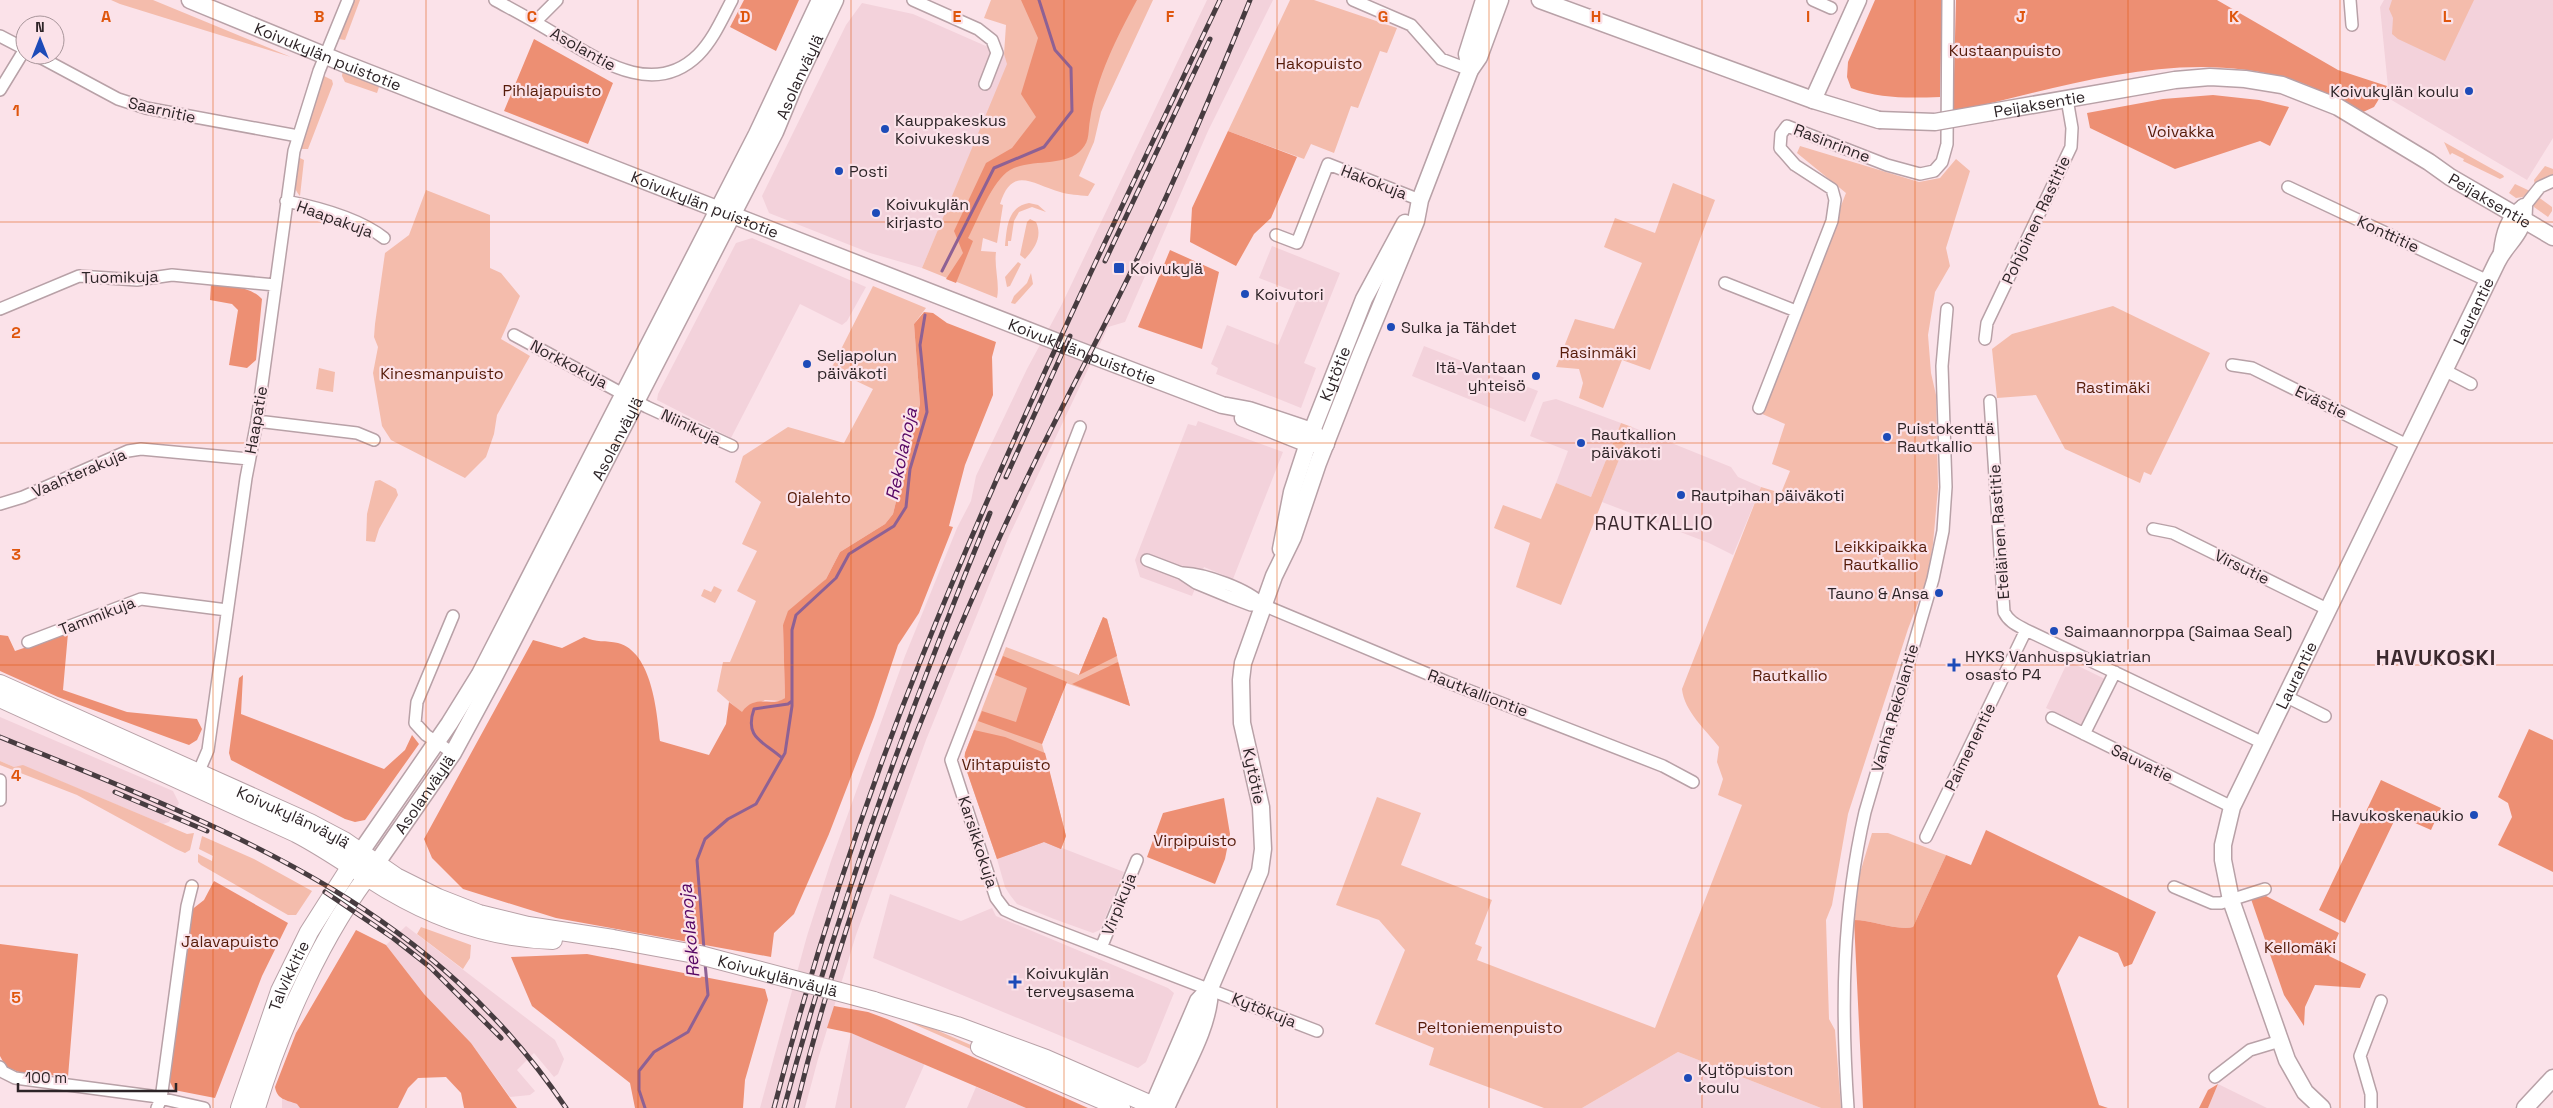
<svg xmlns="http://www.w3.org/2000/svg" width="2553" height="1108" font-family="'Space Grotesk',sans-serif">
<rect width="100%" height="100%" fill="#fbe2e9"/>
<path fill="#f3d2db" d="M1207,0h66l-65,131 -83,191 -17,5 -99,209 -83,204 -70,195 -38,124 -13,49h-45l47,-172 24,-75 74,-205 52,-128 14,-27 5,-25 51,-107 35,-65z
M2384,0h169v138l-26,42 -144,-85 5,-8 -8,-80z
M862,3l51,11 91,40 4,10 -86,204 -52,-15 -101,-40 -7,-17 84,-171z
M752,238l114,49 -19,34 -5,4 -42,-21 -69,134 -74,-38 1,-6 78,-151z
M1272,246l68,27 -36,90 12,5 -15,40 -85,-34 2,-6 -7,-4 16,-39 51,20 18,-43 -3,-11 -34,-13z
M1424,346l114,45 -13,31 -113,-46z
M1556,399l65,24 -30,74 -35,-14 12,-32 -38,-15 13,-34z
M1198,421l85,31 -50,127 -29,-12 -12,29 -52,-19 -5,-17 53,-136 8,2z
M1632,427l99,40 7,10 23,10 -28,68 -24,-12 -107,-41z
M2068,661l37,18 -23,47 -36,-18z
M0,717l173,74 6,12 -10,19 -6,2 -139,-58 -10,1 -14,-6z
M1044,841l80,31 -24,58 -7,3 -39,-14 -37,-15 -7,-9 -5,-8 -8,-28z
M890,894l71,27 31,-13 4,8 172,72 6,5 -28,69 -8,6 -265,-110z
M406,926l149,114 9,19 -6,15 -4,3 -20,-24 -17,17 18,21 -5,4 -20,2 -39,-54 -47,-49 -38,-49z
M851,1033l74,30 -20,45h-70z
M1678,1052l143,56h-239z
M2218,1084l49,24h-59z
M976,1087l50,21h-59z
M282,1099l16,5 2,4h-18z"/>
<path fill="#f4bcac" d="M111,0h42l138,57 -171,-53z
M353,0h7l-15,40 -6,-1z
M991,0h162l-52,112 -7,30 -15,34 16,8 -7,12c-9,-1 -19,-1 -28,-4 -28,-8 -48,-27 -60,12l3,1 -6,38 -14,-5 -2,13 15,1c-2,15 4,32 1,46l-75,-30 85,-204 -3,-10 2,-29 -22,-7z
M1290,0h24l83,28 -10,25 -7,-2 -22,57 -7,-2 -17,47 -23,-9 -7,15 -76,-28z
M2392,0h82l-29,61 -47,-22 -6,-5 1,-16 -4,-9z
M343,69l36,18 -2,6 -32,-11 -3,-6z
M324,76l8,4 1,4 -25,65h-8z
M2444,142l59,33 1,2 -4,2 -37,-18 1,-2 -12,-6 -2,2z
M1800,146l119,36 21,-4 16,-19 14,12 -24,77 4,18 -15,26 -7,43 3,38 5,22 2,93 -5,56 -7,38 -18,47 -60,185 -16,91 -6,15 3,99 6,11 6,78h-20l-143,-56 -96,56h-38l-115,-43 5,-17 -59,-24 30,-74 -26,-30 -43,-15 41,-108 44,16 -20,52 91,35 -17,44 7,3 -5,13 178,68 87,-223 -24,-10 5,-16 -6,-17 2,-15c-13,-17 -35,-36 -37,-58l79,-202 20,6 9,-22 -18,-7 13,-40 -25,-11 86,-220 -49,-40z
M298,157l6,3 -4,36c-10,-10 -4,-27 -2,-39z
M2545,166l8,3v8l-18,8 -1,-5z
M1673,183l42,17 -65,170 -28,-10 -19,48 -24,-10 4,-15 -4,-14 -23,-2 19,-48 39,10 28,-66 -38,-16 11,-29 40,15z
M2515,184l15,7 -7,6 -7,1 -7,-5z
M426,190l64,25v53l11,5 19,23 -19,43 29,17 -33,59 -3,19 -8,23 -21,21 -74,-38 -9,-14 -9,-53 5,-26 -4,-10 1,-13 10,-71 24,-18z
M2537,196l15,11v4l-4,6 -14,-10 -1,-3z
M1029,203l9,2 8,7 -14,-5 -13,5 -5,9 -3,20h-3v5h-3c2,-18 2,-39 24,-43z
M1030,219l6,3c7,15 -2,27 -11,37l-5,-4 7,-33z
M1018,262l3,2 -11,22 -3,1 -2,-10z
M1031,273l2,11 -18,20 -4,-1 3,-7 13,-13z
M873,286l53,22 -12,16 6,80 -27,110 -8,10 -45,28 -14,27 -43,46 2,73 -4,3 -16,-1 -23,13 -25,-22 6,-29h7l26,-61 -19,-10 20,-40 -15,-7 19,-42 -26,-20 8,-26 45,-29 56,16 29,-54 -42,-20z
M2113,306l97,47 -59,122 -7,-3 -4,11 -75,-34 -29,-54 -39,3 -5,-49 20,-15z
M319,368l16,4 -2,20 -17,-3z
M1621,423l11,4 -71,178 -45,-18 14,-44 -36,-15 9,-23 38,14 15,-36 35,14z
M380,480l16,9 2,6 -19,34 -4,13 -9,-1 1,-27 8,-33z
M714,586l8,4 -7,13 -14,-7 3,-7 7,3z
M1103,617l4,2 23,87 -64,-23 -24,61 24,92 -5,13 -17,-7 -47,17 -33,-96 1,-10 41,-106 73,28z
M0,761l14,6 9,-2 164,69 7,-1 -4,17 -5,3 -9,-4 -99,-54 -77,-30z
M1872,833h16l58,22 -33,72c-16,4 -40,-7 -59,-7l6,-47z
M202,836l52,23 58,32 -16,24h-8l-87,-50 -3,-3v-8l14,7 1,-5 -14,-7z
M421,927l50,18 -1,13 -7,11 -46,-35z
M910,1019l8,3 198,86 -61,-22 -146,-64z"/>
<path fill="#ed8f73" d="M744,0h55l-23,51 -46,-24z
M1021,0h116c-21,39 -40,76 -47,120 -2,10 0,21 -8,29 -16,19 -51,9 -72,21 -18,11 -32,49 -42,68l5,3 -17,42 -10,-4 17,-26 -9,-22 32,-68 26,-15 24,-31 -15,-23 17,-56z
M1875,0h67l-2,97c-31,1 -59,2 -89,-9l-4,-11 1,-15z
M1956,0h261l121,70 49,16 -13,21 -13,6c-21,-11 -42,-25 -65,-32 -113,-36 -231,6 -343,31z
M534,39l79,44 -25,61 -84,-33z
M2213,95l46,5 30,7 -19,39 -10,-5 -85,28 -85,-41 -3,-15 76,-14z
M1228,131l69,26 -26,61 -17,16 -18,32 -46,-24 2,-34z
M1170,250l49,22 -17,77 -64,-22z
M211,284c17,2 39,2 51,15l-6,61 -9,8 -18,-3 9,-55 -6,-6 -22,-4z
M924,312l9,1 14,10 49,19 -4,15 1,38 -28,70 -16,61 4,1 -34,86 -21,32 -24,72 -45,117 -35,80 -20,19 -3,24 -215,-39 -93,-29 -31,-31 -8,-19 109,-199 29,8 22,-11c12,6 22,3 34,6 34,9 39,69 42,98l49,14 17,-31 3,-22 13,10c14,-19 29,-4 43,-14l-2,-73 5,-14 38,-32 14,-27 45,-28 8,-10 27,-110 -6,-80z
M1103,617l4,2 10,37 -38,19z
M68,633l-5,57 64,22 70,7 5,10 -5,11 -8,5 -17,-6 -114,-42 -58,-26v-36l8,1 7,15z
M1003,656l64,26 -25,62 -64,-23 4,-10 34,11 11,-34 -32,-13z
M1118,662l12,44 -58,-22z
M243,675l-2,39 143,55 21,-19 7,-15 7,9 -54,76 -10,2 -10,-3 -114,-59 -2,-7 10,-75z
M2529,729l24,11v132l-55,-27 14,-28 -4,-14 -10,-6z
M974,730l31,7 40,16 21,83 -5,13 -17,-7 -47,17 -33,-96 1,-10z
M2381,780l60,28 -10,22 -34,-15 -52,108 -26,-13z
M1224,798l6,36 -5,25 -10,25 -68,-27 16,-44z
M1986,830l170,82 -24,52 -8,3 -6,-14 -39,-17 -22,40 42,129 9,3h-245l-9,-188c19,0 43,11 59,7l33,-72 25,10z
M214,881l74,42 -26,53 -47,122 -41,-8 -5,-10 21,-169 14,-11z
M2266,896l73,37 -10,23 37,18 -6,14 -45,-3 -10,22 -1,19 -20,-31 -33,-96z
M356,930l30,15 38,49 47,49 46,65h-53l-3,-15 -15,-16 -28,1 -10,10 -10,20h-98l-3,-4c-10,-4 -20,-4 -22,-17l21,-54z
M0,944l78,10 -10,123 -49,-5 -13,-5 -6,-11z
M587,954l178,35 3,11 -23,80 -2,28h-108l-5,-25 -98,-77 -21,-49z
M834,1006l34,6 19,7 201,89h-62l-175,-75 -24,-5z
M2218,1084l-10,24h-9l9,-18z"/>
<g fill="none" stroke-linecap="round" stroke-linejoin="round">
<path stroke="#8e6194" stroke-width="3" d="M942,271l52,-103 50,-21 28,-36 -1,-43 -16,-18 -16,-50
M782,758c-19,-17 -38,-20 -28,-49l34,-5 4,-3
M704,949l-7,-89 8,-21 23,-20 28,-15 29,-51 7,-47v-76l4,-15 40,-37 13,-24 45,-28 12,-19 4,-38 17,-57 -7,-67 5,-30
M645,1108l-6,-18v-19l15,-19 34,-20 20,-37 -3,-32"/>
<defs>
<path id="street" d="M495,0c20,11 41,22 60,34 43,25 98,65 143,21 15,-15 24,-36 34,-55
M913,0l65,29 14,11 5,13 -12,31
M1353,0l58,25 30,34 29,11
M1813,0l18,8
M2350,0l2,25
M535,22l22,-22
M0,36l25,13
M36,55l82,44 28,9 152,28
M0,90l25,-41
M2288,187l200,94
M286,201c30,6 74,18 98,37
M2524,207l16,-20 13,-6
M1276,235l21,8 31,-79 92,36
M1725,283l71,28
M0,309l79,-33 58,4 35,-5 103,10
M514,335l133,72 85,39
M1985,339l2,-16 84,-176 1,-19 -5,-29
M2232,365l20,3 155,77
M2444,370l27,14
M1990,401l14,211c5,10 13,13 22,18l237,113
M1759,408l73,-187 3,-21 -3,-11 -37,-24 -15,-17 1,-14 6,-8 100,39 33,9 14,-3 8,-9 5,-18 1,-144
M257,421l100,12 17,7
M1080,427l-129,333 45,138 9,12 11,5 301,116
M0,504l23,-7 105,-46 13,-2 108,10
M2153,529l20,4 156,77
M1147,560l34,13 15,10 34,14 21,8h12l184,77 216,84 30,16
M1183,573c22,1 65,16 80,32
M28,642l113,-43 86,11
M2287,697l38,19
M2052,718l180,89
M2084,734l31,-62
M453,753l-27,-18 -11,-12 2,-21 36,-86
M196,778l12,-28 38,-272 11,-57 37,-270 25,-80 29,-71
M0,780v20
M1926,837l100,-207
M2174,887l38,16h9l44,-14
M1101,948l36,-88
M0,1067l3,5 12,6 136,18 53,12
M2215,1077l35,-27 30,-9
M157,1108l4,-9 26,-193 5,-20
M1848,1108c-7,-101 -6,-196 17,-296l68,-233 10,-48 3,-44 -4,-121 5,-57
M2371,1108v-14l-11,-38 21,-55"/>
<g id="secondary">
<path id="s1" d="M190,0l153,63 735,287 144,55 27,5 63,21 14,13"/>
<path d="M1540,0l273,100 66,20"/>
<path d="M1470,70l-3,-16 17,-54"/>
<path d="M1813,100l45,-100"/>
<path id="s2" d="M1992,112l183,-32 35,-3 35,2 37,6 56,22 91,55 21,15 103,60"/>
<path d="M2502,252c2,-18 6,-33 21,-44"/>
<path d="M1243,418l65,26h10"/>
<path id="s3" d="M1281,549l11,-57 20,-61 52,-132 41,-76"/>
<path d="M360,853l89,-129 31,-50 277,-540 63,-134"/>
<path id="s4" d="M376,864l77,-111 40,-74 282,-547 19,-46 41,-86"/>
<path d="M1152,1108l46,-107 12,-13 50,-117 3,-22 -2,-42 -19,-84 -1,-43 2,-17 31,-87 19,-39 25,-74 42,-107 56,-135 4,-21 50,-130 9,-13 21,-57"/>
<path d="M1166,1108c15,-36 44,-80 44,-120"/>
<path id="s5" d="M2322,1108l-17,-16 -18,-32 -56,-160 -8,-40v-15l9,-38 265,-545c11,-22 27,-27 27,-55"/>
<path d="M2525,1108l28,-30"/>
</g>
<g id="primary">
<path id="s6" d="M0,684l310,139 34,18 52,36 42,21 41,16 49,12 85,13"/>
<path d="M0,698l296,135c33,17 62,39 94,58 51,30 104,47 163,49"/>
<path d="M874,1001l83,25 89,33 112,49"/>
<path d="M980,1047l141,61"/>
<path id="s7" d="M240,1108l40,-117 29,-59 49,-77"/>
<path d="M256,1108c24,-80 67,-176 119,-242"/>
</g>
</defs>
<use href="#street" stroke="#b8a1a7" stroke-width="14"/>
<use href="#secondary" stroke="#b8a1a7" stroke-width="19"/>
<use href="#primary" stroke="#b8a1a7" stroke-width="20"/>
<use href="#street" stroke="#fff" stroke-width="11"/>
<use href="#secondary" stroke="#fff" stroke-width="16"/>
<use href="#primary" stroke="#fff" stroke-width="18"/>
<defs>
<path id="rail" d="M1105,261l105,-222
M1006,477l64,-141
M0,737c222,90 426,163 566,371
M115,792l92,39
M325,892l68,46 37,29 71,71
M774,1108c40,-152 89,-304 148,-451 89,-223 195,-440 298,-657
M784,1108c54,-203 126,-400 206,-595
M796,1108c50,-206 128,-408 217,-600 40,-88 88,-172 129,-259 39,-82 74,-165 108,-249"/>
</defs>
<use href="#rail" stroke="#473c40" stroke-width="5"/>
<use href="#rail" stroke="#fbe2e9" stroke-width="3" stroke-dasharray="9" stroke-linecap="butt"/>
<defs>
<path id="secondary-bridge" d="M1879,120l56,2 57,-10"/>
<g id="primary-bridge">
<path id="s8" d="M613,939l87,16 174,46"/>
</g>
</defs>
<use href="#secondary-bridge" stroke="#b8a1a7" stroke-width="19" stroke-linecap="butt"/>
<use href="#primary-bridge" stroke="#b8a1a7" stroke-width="20" stroke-linecap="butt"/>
<use href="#secondary-bridge" stroke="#fff" stroke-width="16"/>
<use href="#primary-bridge" stroke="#fff" stroke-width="18"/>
</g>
<path fill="none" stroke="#df560d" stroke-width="1" stroke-opacity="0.55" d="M213,0v1108M426,0v1108M638,0v1108M851,0v1108M1064,0v1108M1277,0v1108M1489,0v1108M1702,0v1108M1915,0v1108M2128,0v1108M2340,0v1108M0,222h2553M0,443h2553M0,665h2553M0,886h2553"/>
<g fill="#1d4bb8" stroke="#fbe2e9" stroke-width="2">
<circle cx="2469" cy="91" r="5"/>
<circle cx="885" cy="129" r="5"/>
<circle cx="839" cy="171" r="5"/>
<circle cx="876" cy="213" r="5"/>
<rect x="1113" y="262" width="12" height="12" rx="2.5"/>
<circle cx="1245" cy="294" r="5"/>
<circle cx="1391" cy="327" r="5"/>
<circle cx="807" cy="364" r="5"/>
<circle cx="1536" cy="376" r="5"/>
<circle cx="1887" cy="437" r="5"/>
<circle cx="1581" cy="443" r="5"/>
<circle cx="1681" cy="495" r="5"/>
<circle cx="1939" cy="593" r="5"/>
<circle cx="2054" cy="631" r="5"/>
<path d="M1951.5 657.5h5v5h5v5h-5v5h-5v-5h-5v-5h5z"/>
<circle cx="2474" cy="815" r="5"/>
<path d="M1012.5 974.5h5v5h5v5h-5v5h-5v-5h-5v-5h5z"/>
<circle cx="1688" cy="1078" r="5"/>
</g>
<g text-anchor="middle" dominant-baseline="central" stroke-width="4.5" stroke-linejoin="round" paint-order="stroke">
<g font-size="16" fill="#2d2427" stroke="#fbe2e9">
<text transform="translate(583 49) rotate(29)">Asolantie</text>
<text stroke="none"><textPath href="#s1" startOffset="149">Koivukylän puistotie</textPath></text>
<text stroke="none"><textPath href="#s4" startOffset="895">Asolanväylä</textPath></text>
<text stroke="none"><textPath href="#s2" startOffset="48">Peijaksentie</textPath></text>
<text transform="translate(162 110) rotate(13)">Saarnitie</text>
<text transform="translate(1832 143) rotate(21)">Rasinrinne</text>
<text transform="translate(1374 182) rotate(21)">Hakokuja</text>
<text stroke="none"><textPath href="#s2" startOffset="532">Peijaksentie</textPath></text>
<text stroke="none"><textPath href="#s1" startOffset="554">Koivukylän puistotie</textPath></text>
<text transform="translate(335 219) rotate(20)">Haapakuja</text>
<text transform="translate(2036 220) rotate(-65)">Pohjoinen Rastitie</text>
<text transform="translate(2388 234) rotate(25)">Konttitie</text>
<text transform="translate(120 277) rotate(-1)">Tuomikuja</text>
<text stroke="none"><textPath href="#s5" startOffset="876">Laurantie</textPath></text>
<text stroke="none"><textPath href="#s1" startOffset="959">Koivukylän puistotie</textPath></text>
<text transform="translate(569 364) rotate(28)">Norkkokuja</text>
<text stroke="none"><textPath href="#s3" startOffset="184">Kytötie</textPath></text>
<text transform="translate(2321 402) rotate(26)">Evästie</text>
<text transform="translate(256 420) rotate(-80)">Haapatie</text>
<text transform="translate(691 427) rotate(25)">Niinikuja</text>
<text stroke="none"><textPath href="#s4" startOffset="490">Asolanväylä</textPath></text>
<text transform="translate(79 473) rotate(-23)">Vaahterakuja</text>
<text transform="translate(1999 532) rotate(-94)">Eteläinen Rastitie</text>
<text transform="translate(2242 567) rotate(26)">Virsutie</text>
<text transform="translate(97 616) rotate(-21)">Tammikuja</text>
<text stroke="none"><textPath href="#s5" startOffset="471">Laurantie</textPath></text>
<text transform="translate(1478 693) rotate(21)">Rautkalliontie</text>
<text transform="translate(1895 708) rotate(-74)">Vanha Rekolantie</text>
<text transform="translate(1970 747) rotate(-64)">Paimenentie</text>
<text transform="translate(2142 763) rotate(26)">Sauvatie</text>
<text transform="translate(1254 776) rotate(78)">Kytötie</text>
<text stroke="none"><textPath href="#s4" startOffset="85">Asolanväylä</textPath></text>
<text stroke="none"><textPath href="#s6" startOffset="322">Koivukylänväylä</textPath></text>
<text transform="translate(978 842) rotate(72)">Karsikkokuja</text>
<text transform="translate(1119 904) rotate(-68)">Virpikuja</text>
<text stroke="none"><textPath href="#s7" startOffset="141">Talvikkitie</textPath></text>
<text stroke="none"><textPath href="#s8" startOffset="169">Koivukylänväylä</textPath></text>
<text transform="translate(1264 1010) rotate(22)">Kytökuja</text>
</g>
<g font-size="16" fill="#561b09" stroke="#fbe2e9">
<text x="2005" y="50">Kustaanpuisto</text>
<text x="1319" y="63">Hakopuisto</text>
<text x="552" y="90">Pihlajapuisto</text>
<text x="2181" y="131">Voivakka</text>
<text x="1598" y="352">Rasinmäki</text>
<text x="442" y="373">Kinesmanpuisto</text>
<text x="2113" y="387">Rastimäki</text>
<text x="819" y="497">Ojalehto</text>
<text x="1881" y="546">Leikkipaikka<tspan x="1881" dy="18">Rautkallio</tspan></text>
<text x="1790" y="675">Rautkallio</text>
<text x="1006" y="764">Vihtapuisto</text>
<text x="1195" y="840">Virpipuisto</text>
<text x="230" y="941">Jalavapuisto</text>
<text x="2300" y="947">Kellomäki</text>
<text x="1490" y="1027">Peltoniemenpuisto</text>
</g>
<g font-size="16" fill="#2d2427" stroke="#fbe2e9" text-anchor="start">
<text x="2459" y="91" text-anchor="end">Koivukylän koulu</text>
<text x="895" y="120">Kauppakeskus<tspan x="895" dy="18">Koivukeskus</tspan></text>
<text x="849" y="171">Posti</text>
<text x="886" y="204">Koivukylän<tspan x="886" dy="18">kirjasto</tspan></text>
<text x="1130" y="268">Koivukylä</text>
<text x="1255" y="294">Koivutori</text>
<text x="1401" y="327">Sulka ja Tähdet</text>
<text x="817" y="355">Seljapolun<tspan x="817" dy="18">päiväkoti</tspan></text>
<text x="1526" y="367" text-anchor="end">Itä-Vantaan<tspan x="1526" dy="18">yhteisö</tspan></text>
<text x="1897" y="428">Puistokenttä<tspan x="1897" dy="18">Rautkallio</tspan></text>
<text x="1591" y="434">Rautkallion<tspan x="1591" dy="18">päiväkoti</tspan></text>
<text x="1691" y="495">Rautpihan päiväkoti</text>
<text x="1929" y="593" text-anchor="end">Tauno &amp; Ansa</text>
<text x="2064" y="631">Saimaannorppa (Saimaa Seal)</text>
<text x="1965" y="656">HYKS Vanhuspsykiatrian<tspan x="1965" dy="18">osasto P4</tspan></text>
<text x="2464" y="815" text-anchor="end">Havukoskenaukio</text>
<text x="1026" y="973">Koivukylän<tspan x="1026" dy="18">terveysasema</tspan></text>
<text x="1698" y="1069">Kytöpuiston<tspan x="1698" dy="18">koulu</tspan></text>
</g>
<g font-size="18" font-style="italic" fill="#560664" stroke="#fbe2e9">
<text transform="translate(901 454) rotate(-78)">Rekolanoja</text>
<text transform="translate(689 931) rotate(-95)">Rekolanoja</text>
</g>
<g font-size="19" letter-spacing="1" fill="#3b292e" stroke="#fbe2e9">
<text x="1654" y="523">RAUTKALLIO</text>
</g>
<g font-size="21" font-weight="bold" letter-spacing="1" fill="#3b292e" stroke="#fbe2e9">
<text x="2436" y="657">HAVUKOSKI</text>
</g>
</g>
<g font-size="16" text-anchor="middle" font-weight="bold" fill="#df560d" stroke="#fbe2e9" stroke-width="4.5" stroke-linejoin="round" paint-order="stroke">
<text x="106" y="22">A</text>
<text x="319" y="22">B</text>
<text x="532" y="22">C</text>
<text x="745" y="22">D</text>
<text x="957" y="22">E</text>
<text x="1170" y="22">F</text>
<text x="1383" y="22">G</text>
<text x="1596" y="22">H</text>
<text x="1808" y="22">I</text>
<text x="2021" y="22">J</text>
<text x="2234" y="22">K</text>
<text x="2447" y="22">L</text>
<text x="16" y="116">1</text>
<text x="16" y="338">2</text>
<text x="16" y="560">3</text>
<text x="16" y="781">4</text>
<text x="16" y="1003">5</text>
</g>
<g transform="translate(40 40)"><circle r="24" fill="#fbe2e9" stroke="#a9969b"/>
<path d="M0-4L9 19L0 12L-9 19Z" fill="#1d4bb8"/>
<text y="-8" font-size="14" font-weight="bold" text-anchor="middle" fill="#2d2427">N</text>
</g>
<path d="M18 1083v8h158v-8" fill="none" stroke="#2d2427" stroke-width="2.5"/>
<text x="25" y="1083" font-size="15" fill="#2d2427" stroke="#fbe2e9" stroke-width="4" paint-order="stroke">100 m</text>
</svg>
